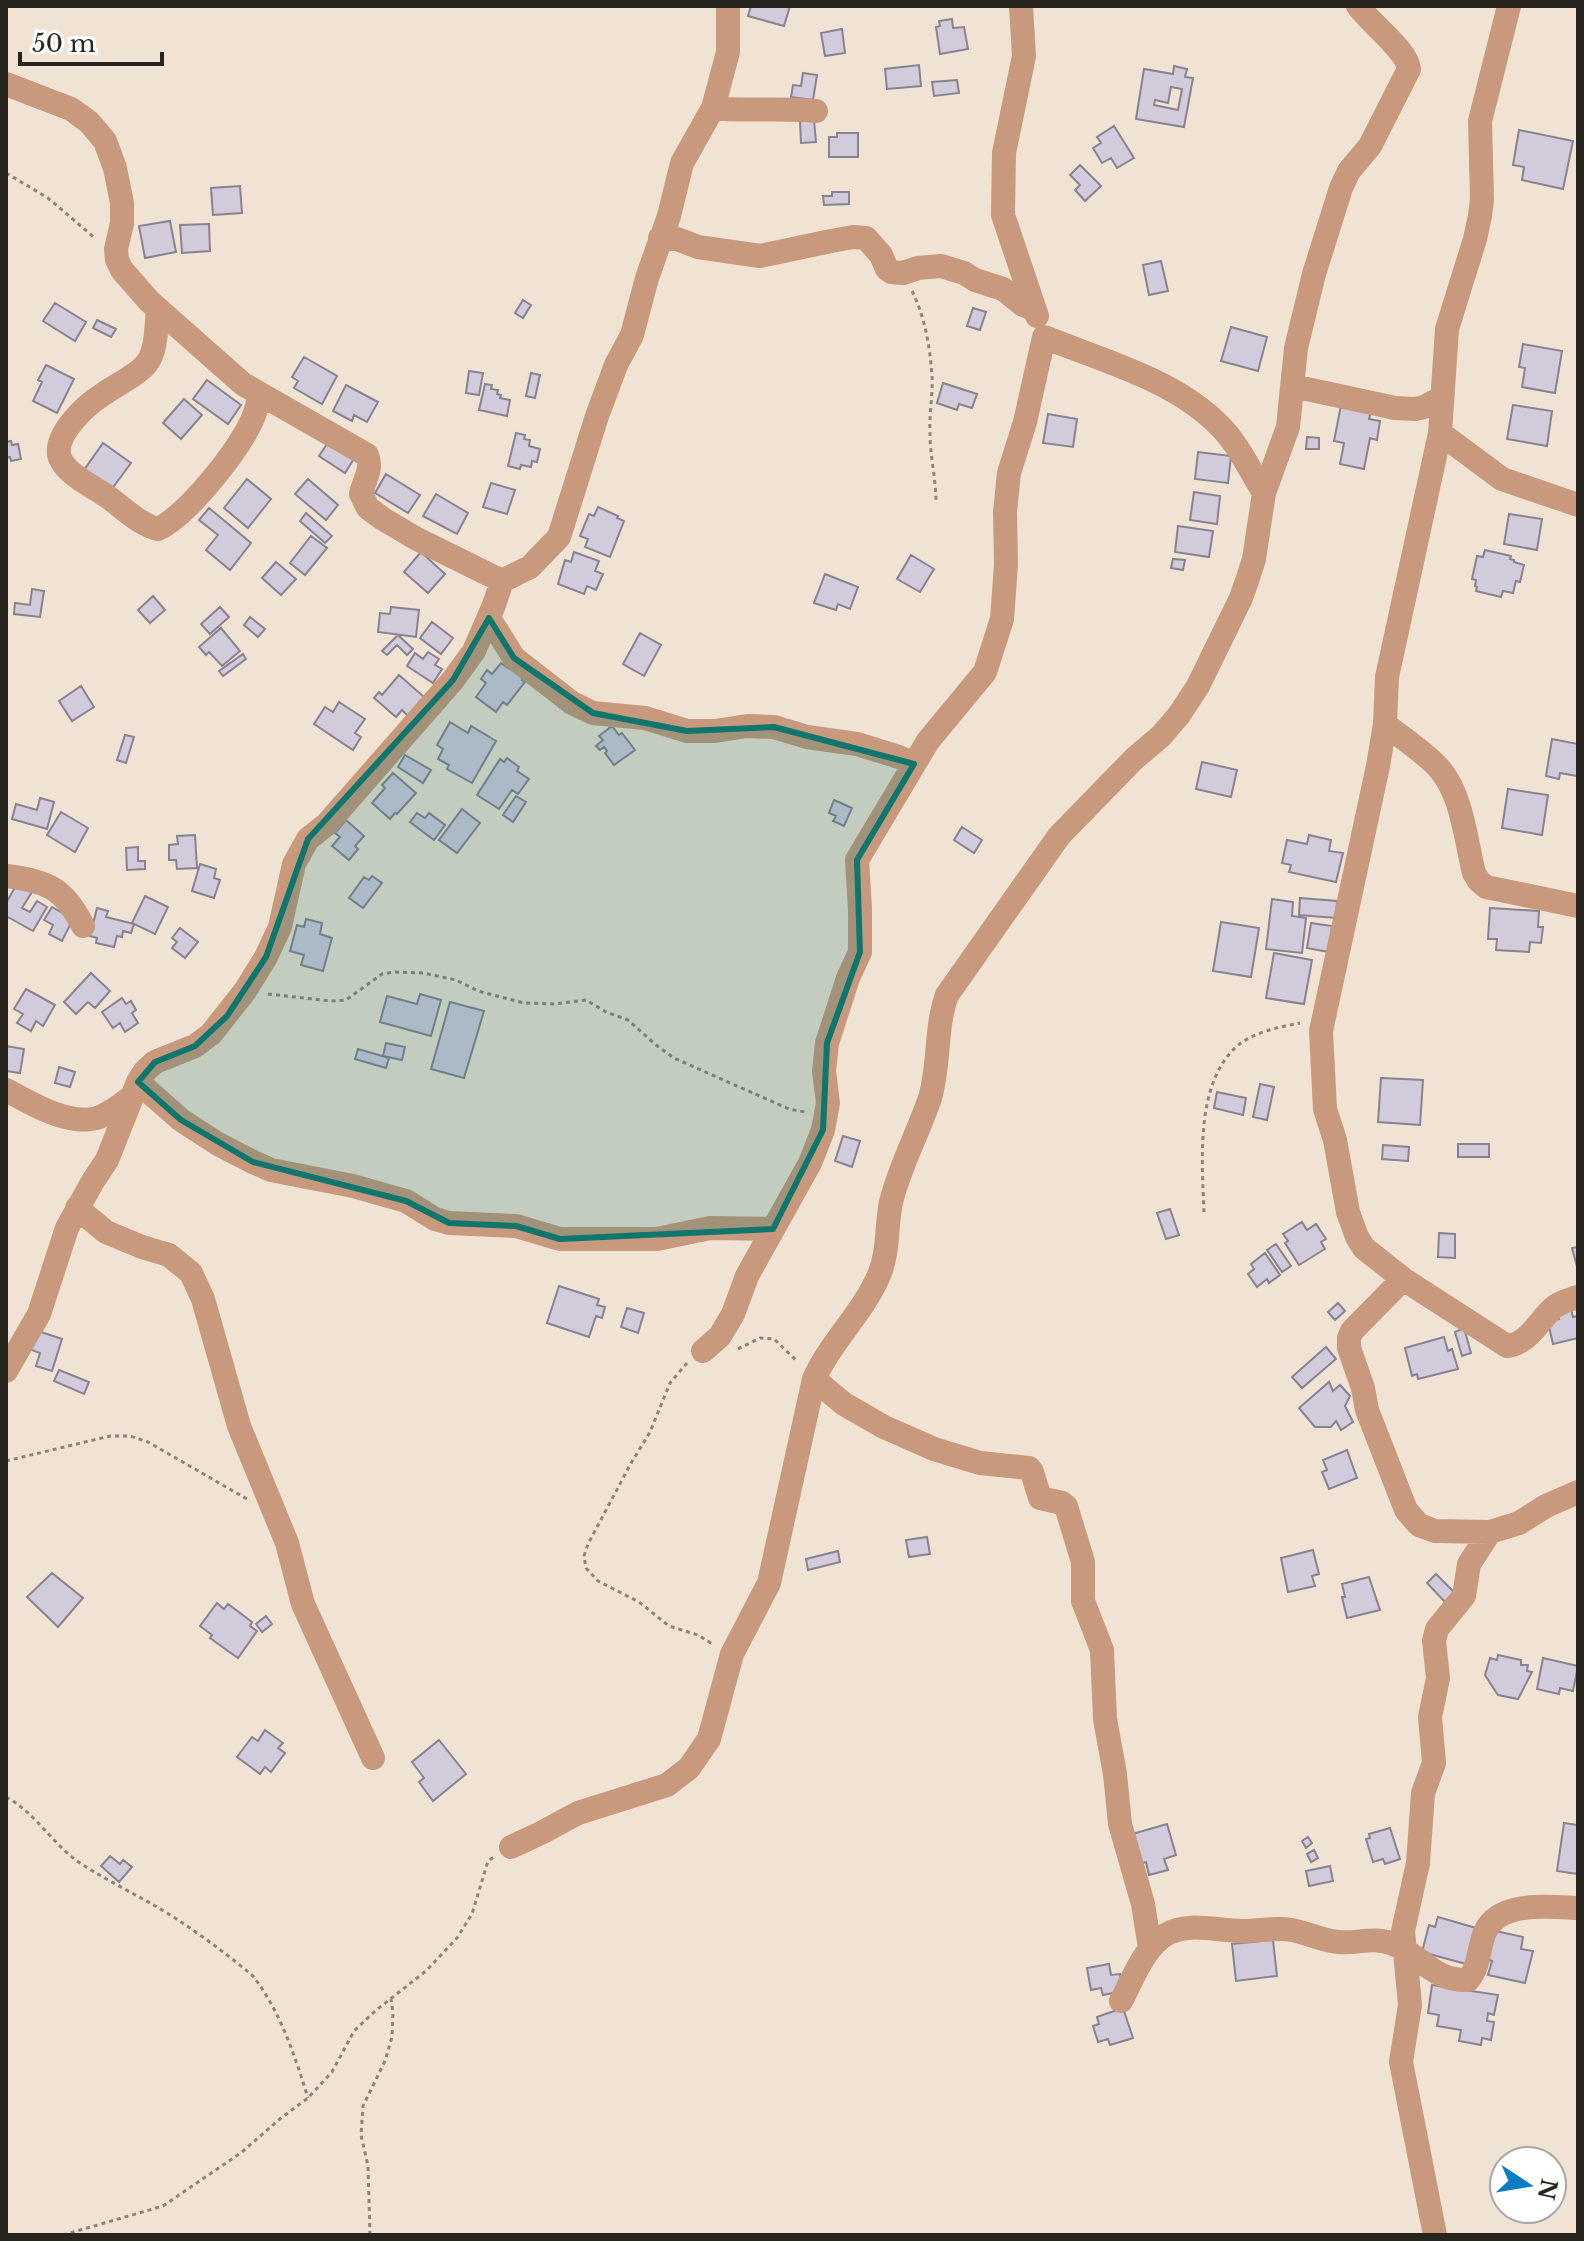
<svg xmlns="http://www.w3.org/2000/svg" width="1584" height="2241" font-family="'Libre Baskerville',serif">
<rect width="100%" height="100%" fill="#f0e3d4"/>
<path fill="#d2cbdc" stroke="#888291" stroke-width="2" fill-rule="evenodd" d="M751,6h39l-6,20 -36,-10z
M952,19l1,9 11,-1 4,22 -28,5 -4,-27 4,-1 -1,-5z
M842,29l3,24 -20,3 -4,-23z
M919,65l2,21 -34,3 -2,-20z
M1174,66l13,3 -2,8 8,1 -9,49 -48,-8 8,-50 29,5zM1171,87l11,2 -4,21 -24,-5 1,-5 13,3z
M803,73l14,2 -4,25 -22,-3 2,-12 8,1z
M957,80l2,13 -25,3 -2,-14z
M814,120l2,22 -15,1 -1,-22z
M1114,126l20,32 -17,10 -6,-10 -9,5 -9,-15 8,-5 -4,-6z
M1519,130l54,11 -10,48 -41,-9 2,-13 -11,-2z
M837,133h21v24h-29v-20h8z
M1080,165l21,21 -16,15 -10,-11 5,-5 -10,-10z
M240,186l2,27 -29,2 -2,-27z
M832,192h17v12l-25,1 -1,-9h9z
M170,221l6,31 -31,6 -6,-32z
M209,224l1,27 -28,2 -2,-28z
M1161,261l7,30 -19,4 -6,-30z
M523,300l8,5 -8,13 -8,-5z
M55,303l31,19 -11,19 -32,-20z
M973,308l13,4 -6,18 -13,-4z
M97,320l19,9 -5,8 -18,-9z
M1231,327l36,10 -9,34 -37,-10z
M1523,344l39,7 -7,42 -33,-6 3,-19 -6,-1z
M304,357l33,19 -15,28 -28,-16 4,-7 -6,-4z
M46,365l28,14 -17,34 -24,-12 9,-19 -4,-2z
M469,371l14,2 -4,22 -13,-2z
M531,373l9,2 -5,23 -9,-2z
M207,380l34,25 -13,19 -35,-25z
M943,383l34,11 -5,14 -13,-4 -2,6 -20,-7z
M485,384l7,1 -1,4 7,1 -1,4 4,1 -1,3 10,2 -3,16 -28,-6z
M346,385l32,17 -11,20 -13,-7 -2,6 -19,-10z
M184,399l18,16 -21,24 -18,-16z
M1342,400l30,6 -3,13 11,2 -3,19 -7,-2 -6,31 -24,-5 4,-21 -10,-2z
M1513,405l39,6 -5,35 -40,-7z
M1048,414l29,5 -4,28 -30,-4z
M516,433l9,2 -1,4 6,1 -1,6 11,3 -3,13 -5,-1 -1,6 -10,-2 -1,4 -12,-3z
M1307,437l12,1v11h-13z
M11,441l1,4 6,-1 3,15 -10,2 -1,-4 -4,1v-16z
M329,441l26,16 -10,16 -26,-17z
M103,443l28,20 -20,27 -27,-20z
M1198,452l33,4 -3,27 -33,-4z
M386,474l34,21 -12,18 -33,-20z
M247,479l24,20 -23,29 -24,-20z
M308,479l30,26 -12,15 -31,-26z
M491,483l24,7 -8,24 -24,-7z
M1194,492l26,4 -3,28 -27,-4z
M436,494l32,19 -11,21 -34,-18z
M598,507l20,9 -1,2 7,3 -14,36 -25,-10 3,-8 -8,-3 9,-22 5,2z
M209,508l42,35 -21,27 -24,-20 12,-15 -19,-15z
M306,513l26,23 -7,7 -25,-22z
M1509,514l33,5 -5,31 -33,-6z
M1178,526l35,5 -4,26 -34,-5z
M311,536l16,12 -22,27 -15,-12z
M1485,550l26,6 -1,3 4,1v2l10,3 -4,17 -4,-1 -3,12 -10,-2 -2,6 -25,-6 1,-4 -2,-1 1,-6 -4,-1 5,-23 6,1z
M421,552l24,22 -17,19 -24,-21z
M574,552l25,9 -4,10 8,3 -7,16 -9,-4 -3,8 -26,-10 7,-24 6,2z
M911,555l23,14 -14,23 -23,-13z
M1173,559l12,1 -2,10 -12,-2z
M276,562l20,17 -15,16 -19,-17z
M825,574l33,13 -8,22 -12,-5 -2,6 -22,-7z
M32,589l12,2 -4,26 -26,-3 1,-11 15,2z
M153,596l12,14 -15,13 -12,-13z
M220,607l9,10 -19,17 -9,-10z
M391,607l28,3 -3,27 -38,-5 2,-19 10,1z
M250,617l15,12 -7,8 -14,-12z
M432,622l21,16 -12,16 -21,-16z
M221,628l19,23 -18,15 -13,-14 -3,3 -7,-8z
M640,633l21,12 -17,31 -21,-12z
M398,635l15,14 -6,6 -10,-10 -10,10 -5,-4z
M428,652l11,7 -4,6 7,4 -9,14 -26,-17 8,-13 8,6z
M243,654l3,5 -23,17 -4,-5z
M501,663l7,5 19,6 -5,6 3,2 -18,23 -4,-3 -7,10 -20,-15 10,-14 -5,-4 6,-9 5,4z
M399,675l25,22 -16,19 -6,-6 -6,7 -22,-19 5,-6 3,3z
M81,686l13,21 -22,14 -13,-20z
M339,702l26,17 -10,14 6,4 -8,13 -39,-26 11,-17 8,5z
M450,722l18,11 3,-7 25,15 -24,42 -25,-14 2,-4 -11,-6 5,-10 -6,-4z
M612,726l7,9 3,-2 13,17 -21,15 -9,-12 2,-2 -3,-4 -4,3 -4,-4 7,-6 -4,-4z
M125,735l9,2 -8,26 -9,-3z
M1552,739l26,5 -1,32 -17,-3 -1,6 -13,-3z
M405,755l26,15 -8,13 -25,-16z
M507,758l12,9 -2,4 12,8 -11,15 -6,-4 -13,19 -22,-14 23,-36 4,3z
M1202,762l35,8 -6,27 -35,-8z
M393,773l23,20 -19,21 -2,-1 -5,6 -18,-16 13,-15 -3,-3z
M1508,789l40,6 -6,40 -40,-7z
M516,796l10,6 -13,20 -10,-7z
M40,798l14,4 -7,27 -35,-10 4,-15 21,6z
M834,800l18,8 -8,18 -11,-5 3,-5 -7,-3z
M462,809l18,14 -23,30 -18,-13z
M61,812l27,16 -13,24 -28,-17z
M417,813l8,5 4,-5 16,12 -11,15 -24,-18z
M346,820l18,16 -9,10 3,3 -9,11 -17,-14 8,-9 -5,-4z
M962,827l20,13 -8,13 -20,-13z
M195,835l2,33 -20,1 -1,-9h-7v-15l9,-1 -1,-8z
M1309,835l22,5 -2,11 14,2 -7,29 -47,-10 2,-7 -9,-2 5,-23 20,4z
M138,847v14h7v8l-18,1 -1,-22z
M200,864l16,5 -2,9 6,2 -6,18 -22,-7z
M372,876l10,7 -19,25 -14,-10 15,-21 5,3z
M17,884l15,8 -10,16 8,4 7,-11 10,6 -14,24 -27,-15v-13z
M145,896l23,11 -13,27 -23,-11z
M1300,898l37,3 -1,17 -37,-3z
M1272,899l21,3 -1,14 14,2 -4,35 -36,-4z
M52,907l21,12 -11,22 -13,-7 4,-9 -9,-5z
M97,908l11,3 -2,6 28,7 -3,9 -8,-2 -1,6 -5,-1 -3,11 -18,-4 1,-5 -7,-2z
M1490,908l49,3 -1,16h5l-2,16 -11,-1 -1,10 -33,-2 1,-11h-9z
M306,919l16,4 -2,11 12,4 -9,33 -22,-6 3,-10 -14,-4 7,-26 7,2z
M1221,922l38,6 -8,49 -38,-6z
M1311,923l21,3 -3,26 -22,-4z
M180,928l18,14 -13,16 -13,-10 5,-6 -5,-4z
M1274,953l38,7 -8,44 -38,-6z
M91,973l19,18 -15,17 -7,-6 -12,12 -12,-12z
M26,989l29,16 -12,21 -7,-5 -5,10 -14,-8 6,-9 -9,-5z
M420,994l21,6 -10,36 -51,-14 7,-26 30,8z
M122,998l4,6 5,-3 5,9 -4,3 6,10 -13,9 -5,-9 -7,5 -11,-16z
M450,1002l34,9 -20,67 -33,-9z
M386,1043l19,4 -3,13 -19,-4z
M6,1046l18,3 -4,24 -14,-2z
M358,1049l31,9 -3,10 -31,-9z
M59,1067l16,5 -5,15 -15,-4z
M1381,1078l42,2 -3,45 -42,-3z
M1260,1084l14,3 -7,33 -14,-3z
M1217,1092l29,6 -3,17 -29,-7z
M843,1136l17,5 -8,26 -17,-6z
M1458,1144h31v13h-31z
M1383,1145l26,2 -1,14 -26,-2z
M1170,1209l9,26 -13,4 -9,-26z
M1302,1222l5,8 9,-6 10,15 -5,3 4,7 -26,16 -14,-22 3,-2 -5,-7z
M1439,1233l16,1v24l-17,-1z
M1276,1244l15,22 -9,6 -15,-22z
M1578,1247v23l-6,-22z
M1265,1253l15,22 -11,8 -2,-4 -10,8 -9,-13 6,-5 -3,-5z
M559,1286l40,13 -2,6 8,2 -3,11 -6,-2 -7,21 -42,-14z
M1338,1303l7,8 -10,9 -7,-8z
M627,1308l17,5 -6,20 -17,-6z
M1571,1309l2,8 5,-1v22l-25,6 -5,-22 11,-3 -1,-7z
M1464,1328l7,25 -9,3 -7,-24z
M35,1330l27,9 -10,32 -16,-5 4,-13 -11,-4z
M1444,1337l4,14 4,-2 6,20 -40,10 -1,-5 -5,2 -7,-28z
M1326,1347l10,12 -34,29 -10,-11z
M59,1370l30,12 -5,12 -30,-13z
M1329,1382l4,9 7,-6 10,11 -5,10 8,16 -12,8 -5,-9 -5,6h-16l-16,-19z
M1347,1450l10,28 -28,11 -7,-17 5,-2 -4,-10z
M927,1537l3,17 -21,3 -3,-17z
M1313,1550l6,24 -7,2 3,10 -27,6 -7,-34z
M838,1551l2,11 -32,8 -2,-11z
M52,1573l31,25 -25,29 -31,-30z
M1436,1574l18,18 -9,10 -18,-19z
M1369,1577l11,33 -33,8 -5,-21h3l-3,-13z
M217,1603l7,6 4,-5 24,18 -2,4 7,5 -19,27 -28,-20 2,-3 -12,-9z
M266,1616l6,8 -10,8 -6,-8z
M1498,1655l23,5v5h7l-1,6 5,1 -14,27 -20,-4 -13,-20 5,-17 7,2z
M1543,1658l35,8 -5,25 -13,-3 -1,6 -22,-5z
M265,1730l18,13 -5,5 7,5 -14,19 -6,-5 -5,7 -23,-17 15,-20 6,4z
M439,1740l27,34 -33,27 -14,-19 5,-4 -12,-16z
M1564,1823l14,2v49l-21,-3z
M1167,1824l9,31 -12,4 4,11 -19,5 -3,-13 -9,3 -8,-30z
M1390,1828l10,31 -15,5 -2,-5 -10,3 -7,-23 4,-1 -1,-4z
M1308,1837l4,6 -6,5 -4,-7z
M1314,1850l4,8 -7,4 -4,-8z
M110,1856l10,8 3,-4 9,7 -13,15 -18,-16z
M1330,1866l3,15 -24,5 -3,-15z
M1438,1917l38,11 -10,36 -44,-12 7,-27 6,2z
M1491,1930l32,7 -2,12 12,2 -8,32 -37,-8 4,-14 -7,-2z
M1273,1940l4,36 -41,5 -4,-37z
M1109,1964l2,11 9,-1 3,17 -20,4 -2,-7 -10,2 -4,-22z
M1432,1985l66,10 -4,20 -6,-2 -1,8 7,1 -3,18 -9,-2 -1,7 -22,-4 2,-11 -24,-4 2,-11 -11,-2z
M1123,2008l10,30 -23,7 -2,-6 -10,3 -5,-16 6,-2 -2,-7z"/>
<g fill="none" stroke-linecap="round" stroke-linejoin="round">
<path stroke="#8e857a" stroke-width="3" stroke-dasharray="4 4" stroke-linecap="butt" d="M6,173l42,25 48,41
M912,291c13,26 18,56 20,85 1,19 -3,38 -2,57 0,23 6,46 6,69
M268,994l63,7 15,-1 36,-26 12,-2 29,1 33,7 22,11 46,12 30,1 32,-4 20,12 22,8 28,25 18,13 115,51 16,3
M1204,1212c-2,-51 -9,-128 33,-166 17,-14 42,-19 63,-23
M738,1349l22,-11 14,1 24,23
M687,1363l-17,20 -20,49 -20,33 -42,79 -4,12 2,12 12,13 41,21 30,24 29,9 16,10
M6,1461l104,-25h20l18,6 99,57
M6,1797c30,16 46,47 74,66 23,15 47,27 70,40 34,19 72,47 102,72 28,35 43,81 56,123
M63,2235l100,-29 79,-54 39,-34 27,-20 24,-26 22,-41 21,-20 51,-40 31,-33 15,-24 16,-53 6,-4
M370,2235l-2,-69 -7,-31 2,-29 22,-45 7,-24 1,-24 -2,-14"/>
<path stroke="#c9997d" stroke-width="24" d="M1021,6l3,50 -20,97 -1,62 34,101
M1509,6l-29,115 2,78 -2,17 -5,23 -28,90 -7,104 -53,244 -2,47 -7,42 -57,265 4,78 10,31 13,72 9,25 7,11 39,31 104,67c21,-2 32,-25 46,-38 7,-6 16,-8 25,-11
M6,84l65,25 18,13 16,19 10,27 7,35v20l-6,26 1,11 5,10 27,31 94,83 124,71c6,14 -3,25 -6,39l7,14 15,11 34,20 85,42 28,-14 29,-30 38,-121 19,-51 16,-30 15,-57 22,-62 13,-53 31,-55 15,-56v-46
M713,108c34,4 68,-1 103,3
M660,238l17,1 21,8 62,9 71,-15 22,-4 13,1 15,17 6,14 4,3 12,1 15,-5 23,-2 23,7 11,7 28,9 20,16 12,5
M158,310c-2,16 -1,40 -11,53 -9,12 -33,23 -45,32 -16,10 -50,41 -42,63 7,16 28,26 42,35 18,11 35,31 56,36 31,-15 81,-79 95,-111 3,-7 5,-16 7,-24
M1293,386l102,22 20,1 9,-2 17,-9
M1440,433l62,46 76,26
M1264,493l24,-66 8,-79 18,-74 27,-86 8,-17 21,-25 39,-77c-2,-19 -38,-45 -51,-63
M489,618l25,40 58,45 21,10 52,5 42,13h28l32,-5 27,1 33,10 50,7 42,13 15,7
M1385,724c16,13 34,25 49,39 28,26 31,74 40,110l5,8 7,6 92,19
M6,876c41,5 58,12 77,50
M138,1082l43,38 37,24 35,18 18,8 82,16 53,15 29,18 14,4 67,3 44,13h97l53,-11 63,1
M6,1090c25,13 61,36 91,28 11,-3 23,-13 33,-20
M77,1208l29,24 36,15 27,8 22,18 12,26 36,127 48,117 16,61 70,154
M1403,1279l-51,52 -3,7v10l14,40 4,22 39,100 13,15 16,6 55,1 29,-9 27,-17 32,-14
M6,1371l33,-57 28,-86 26,-47 14,-21 31,-78 7,-11 10,-9 40,-16 16,-12 34,-43 21,-34 14,-30 14,-63 14,-25 19,-15 126,-144 21,-29 20,-46 8,-24
M814,1379l30,25 40,23 50,22 46,14 49,5 3,4 8,26 22,5 4,3 17,56v39l19,49 3,69 10,55 5,50 23,80 7,44
M511,1847l30,-14 37,-20 89,-28 22,-17 20,-29 23,-85 37,-71 45,-204c17,-38 49,-66 65,-104 10,-23 7,-49 12,-73 9,-36 27,-69 39,-104 10,-34 5,-70 17,-103l112,-159 75,-77 27,-23 18,-21 19,-29 43,-88 7,-20 6,-19 10,-66c-12,-19 -22,-41 -36,-58 -44,-53 -122,-73 -184,-98l-19,85 -16,51 -4,39 1,53 -4,54 -17,53 -57,69 -71,119 3,49v43l-12,26 -21,65 -3,28 4,32 -5,27 -13,33 -63,113 -14,38 -13,22 -17,15
M1121,2001c12,-22 22,-52 44,-66 23,-14 52,-4 78,-4 16,0 32,-4 49,-1 16,3 30,11 47,12 18,2 36,-6 54,2 29,12 40,37 75,36 12,-13 10,-32 17,-48 14,-32 66,-25 93,-24
M1435,2235l-34,-173 9,-57 -7,-74 15,-68 5,-70 11,-30 -4,-46 8,-39 -4,-37 3,-12 27,-33 5,-32 21,-32"/>
</g>
<path fill="#0f766e" fill-opacity="0.2" stroke="#0f766e" stroke-width="6" stroke-linejoin="round" d="M489,618l25,40 79,55 94,18 87,-4 140,37 -57,96 3,92 -33,91 -4,87 -50,99 -213,10 -44,-13 -67,-3 -43,-22 -153,-39 -72,-42 -43,-38 17,-20 40,-16 32,-30 39,-59 42,-118 145,-159z"/>
<rect width="1584" height="2241" fill="none" stroke="#28241e" stroke-width="16"/>
<g transform="translate(1528 2185) rotate(102)"><circle r="38" fill="#ffffff" stroke="#a9a7a5" stroke-width="2"/>
<path d="M0-6L14 30L0 20L-14 30Z" fill="#097cc6"/>
<text y="-12" font-size="22" font-weight="bold" text-anchor="middle" fill="#28241e">N</text>
</g>
<path d="M20 52v12h142v-12" fill="none" stroke="#28241e" stroke-width="4"/>
<text x="32" y="52" font-size="24" fill="#28241e" stroke="#ffffff" stroke-width="6" paint-order="stroke">50 m</text>
</svg>
